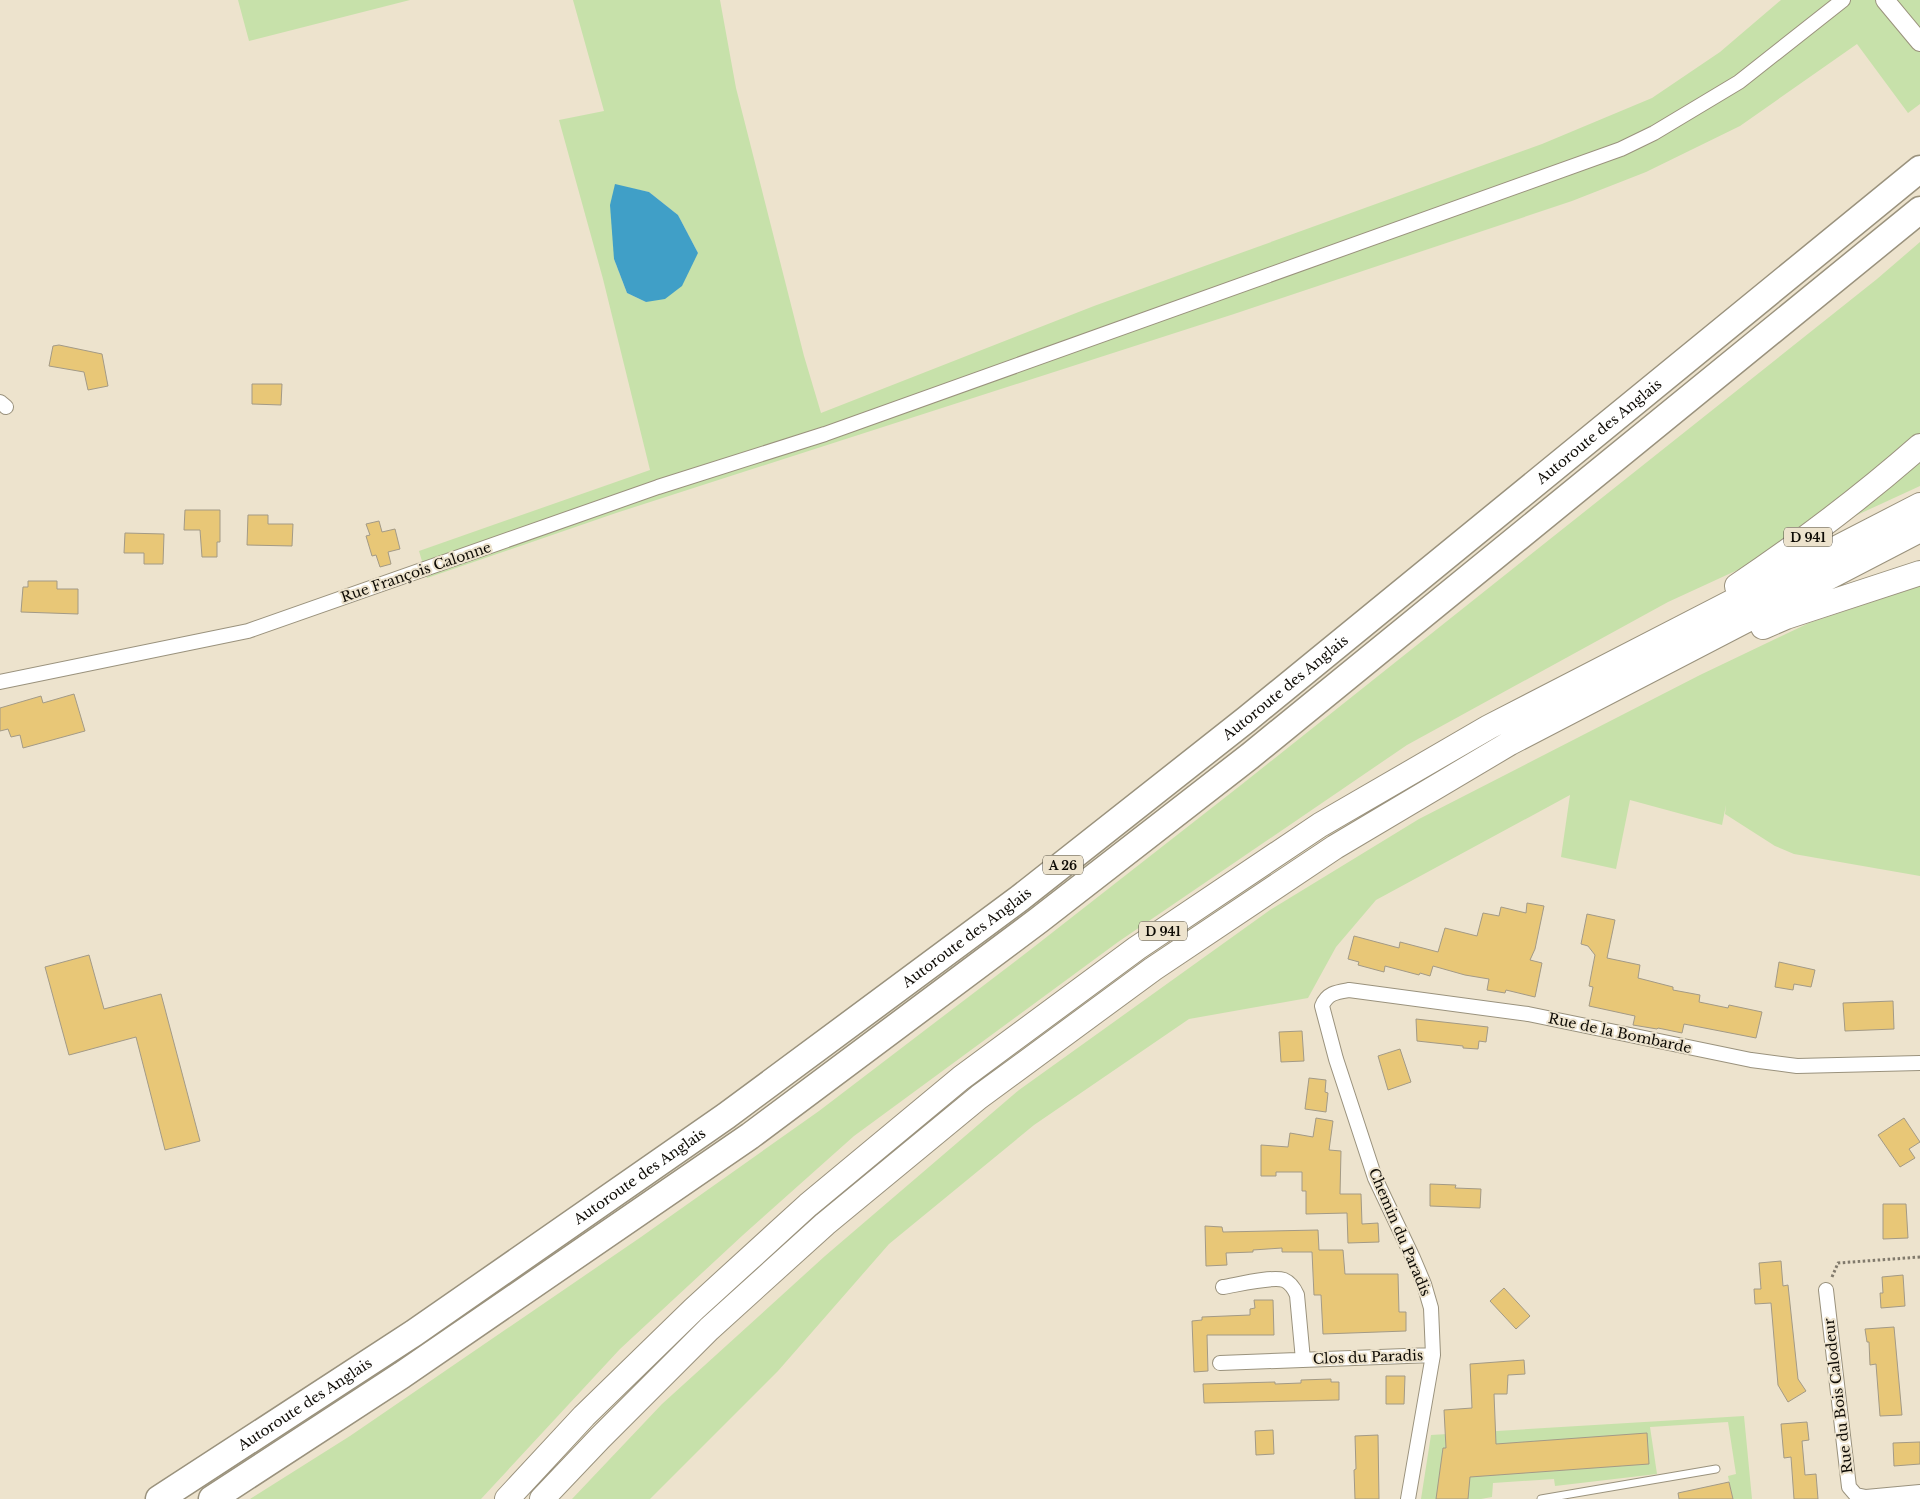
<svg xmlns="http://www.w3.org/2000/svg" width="1920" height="1499" font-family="'Libre Baskerville',serif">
<rect width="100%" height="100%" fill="#ede3cd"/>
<path fill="#c7e1aa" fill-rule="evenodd" d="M238,0h172l-161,41z
M573,0h147l16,88 68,268 17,57 273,-107 448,-162 110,-46 68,-46 61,-52h139v104l-12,9 -51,-69 -117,82 -94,46 -74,29 -338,113 -618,199 -189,65 -8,-27 231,-81 -47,-191 -44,-159 45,-9zM615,185l34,7 29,23 20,38 -52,49 -19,-9 -13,-34z
M1920,242v244l-252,116 -261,143 -289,197 -264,194 -111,99 -123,114 -139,150h-231l100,-63 291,-199 178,-126 211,-161 211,-165 636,-506z
M1920,570v306l-126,-22 -19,-8 -50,-32 1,-9 -4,20 -92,-25 -14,69 -55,-12 9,-62 -194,105 -40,47 -28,51 -119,21 -155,106 -145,119 -111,127 -128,128h-78l90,-95 163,-148 194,-166 251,-180 149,-91 281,-144 109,-52 105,-35z
M1744,1416l8,83h-19l-5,-23 8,-2 -8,-52 -78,5 7,47 -102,12 -1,-7 -61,4 -1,14 -11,2h-60l10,-64z"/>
<path fill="#409fc7" d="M615,184l34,8 29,23 20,38 -16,33 -17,13 -19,3 -19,-9 -13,-34 -4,-54z"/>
<path fill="#e8c777" stroke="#a39a86" d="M59,345l43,9 6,32 -20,4 -4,-18 -35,-6 4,-20z
M252,384h30l-1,21 -29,-1z
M185,510h35v32h-3v15h-15l-2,-27h-16z
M248,515h20v9h25l-1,22 -45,-1z
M379,521l3,11 13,-3 5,20 -12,3 3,12 -11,3 -4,-12 -4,1 -6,-20 4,-1 -4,-11z
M125,533l39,1 -1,30h-19v-11h-20z
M28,581h29v8h21v25l-57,-2 2,-25h5z
M74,694l11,37 -62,17 -3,-13 -9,2 -3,-8 -8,2v-23l41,-12 2,7z
M1527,903l17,3 -9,43 -5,11 12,3 -7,34 -29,-7 -1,3 -18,-3 2,-11 -24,-4 -32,-9 -3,10 -10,-3 -1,2 -34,-9 -1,6 -26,-7 1,-3 -11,-3 6,-23 45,12 1,-6 38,10 7,-24 32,8 6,-23 16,3 2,-9 25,6z
M1587,914l28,6 -8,38 33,7 -2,13 35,9v3l27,5 -1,7 29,6 1,-3 33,7 -6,26 -72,-14 -2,9 -24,-5 -1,1 -24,-4 2,-9 -46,-10 4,-19 -4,-1 6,-31 -7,-9 -7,-2z
M89,955l15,54 57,-15 39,147 -35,9 -29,-113 -67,18 -24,-88z
M1779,962l36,8 -4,17 -17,-3 -1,6 -18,-3z
M1893,1001l1,28 -49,2 -2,-28z
M1416,1019l72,8 -2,15 -7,-1 -1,8 -15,-1v-2l-46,-5z
M1302,1031l2,30 -23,1 -2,-30z
M1400,1049l11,33 -23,8 -10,-34z
M1309,1078l17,2 -1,12 3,1 -2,19 -21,-3z
M1316,1118l17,3 -4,29 12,1 -1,43h21l1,30 16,-1 1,19 -31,1 -1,-30 -41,1v-23h-4v-19h-26v4h-15v-31l27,2 2,-14 23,4z
M1904,1118l16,24 -11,7 6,9 -15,9 -22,-32z
M1430,1184l26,1 -1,3 26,1 -1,19 -50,-2z
M1883,1204h23l2,34 -25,1z
M1205,1226l17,1 1,5 95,-2 1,20h24l2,24h53l1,38h7v19l-83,3 -2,-39h-7l-2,-43h-30v-4l-29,2v2l-27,1 1,12 -21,1z
M1781,1261l2,25 5,-1 10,94 8,12 -18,11 -10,-17 -7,-82 -16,1 -1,-15h7l-2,-26z
M1903,1275l2,31 -24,2 -1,-15h3l-1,-16z
M1504,1288l26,28 -14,13 -26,-28z
M1254,1300h19l1,35h-67l1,36 -14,1 -2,-51 10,-1v-3l48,-2v-6l5,-1z
M1894,1327l8,88 -22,1 -4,-52 -6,1 -1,-23h-2l-2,-13z
M1524,1360l1,14 -17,1 -1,19h-13l2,50 151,-11 2,31 -179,13 -2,22h-32l7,-51h3l-2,-38 28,-2 -2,-44z
M1386,1376h19l-1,28h-18z
M1331,1379v3h8v18l-135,3 -1,-19 72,-2v2l26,-1v-3z
M1807,1422l2,18 -7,1 3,34 11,-1 2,25h-24l-3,-42 -7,1 -3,-34z
M1273,1430l1,24 -18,1 -1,-24z
M1378,1435l1,64h-24l-1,-29 2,-1 -1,-33z
M1920,1442v22l-26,2 -1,-23z
M1729,1482l4,17h-54l-1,-6z"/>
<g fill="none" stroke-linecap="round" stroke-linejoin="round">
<defs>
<path id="service" d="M1541,1499l175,-30"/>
<path id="minor" d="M0,402l6,5
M0,682l248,-51 410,-144 167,-53 796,-285 33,-16 85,-51 104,-82
M1223,1287c13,-2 49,-11 61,-7 7,3 10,8 13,15l6,65
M1826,1290l23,197 7,8 10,2 54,-5
M1220,1363l213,-8
M1408,1499l25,-144 -2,-47 -7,-24 -11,-26 -38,-80 -39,-119 -14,-53c5,-13 15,-14 27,-16l179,24 223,46 46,6 123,-3"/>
<path id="tertiary" d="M1885,0l35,42"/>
<path id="trunk" d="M1737,586c64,-43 125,-89 183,-140
M1763,627l23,-10 134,-44
M507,1499l77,-83 110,-107 114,-104 153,-127 176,-130 183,-123 169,-98 431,-222
M542,1499l58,-61 109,-109 116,-105 154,-127 174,-128 182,-122 175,-104 410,-213"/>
<g id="motorway">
<path id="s1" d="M159,1499l255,-166 312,-217 294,-218 227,-179 673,-550"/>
<path d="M212,1499l190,-124 348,-239 289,-216 211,-164 670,-546"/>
</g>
</defs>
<use href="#service" stroke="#9a927d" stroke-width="9"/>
<use href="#minor" stroke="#9a927d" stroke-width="16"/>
<use href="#tertiary" stroke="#9a927d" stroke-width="20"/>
<use href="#trunk" stroke="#9a927d" stroke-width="26"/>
<use href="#motorway" stroke="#9a927d" stroke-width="29"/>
<path stroke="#817a6c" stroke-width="3" stroke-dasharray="2.5 2.5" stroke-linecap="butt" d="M1832,1277l6,-14 82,-6"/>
<use href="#service" stroke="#fff" stroke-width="7"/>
<use href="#minor" stroke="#fff" stroke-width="14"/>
<use href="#tertiary" stroke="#fff" stroke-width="18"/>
<use href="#trunk" stroke="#fff" stroke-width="24"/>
<use href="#motorway" stroke="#fff" stroke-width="26"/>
</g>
<g text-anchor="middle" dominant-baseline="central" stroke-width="4" stroke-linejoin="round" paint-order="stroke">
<g fill="#ede3cd" stroke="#514c41" stroke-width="1">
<rect x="1784" y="527.5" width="48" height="19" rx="4"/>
<rect x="1043" y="855.5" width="40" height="19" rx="4"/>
<rect x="1139" y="921.5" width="48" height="19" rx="4"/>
</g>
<g font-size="12" font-weight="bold" fill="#0e0b05">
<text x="1808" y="537">D 941</text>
<text x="1063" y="865">A 26</text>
<text x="1163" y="931">D 941</text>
</g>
<g font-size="14" fill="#0e0b05" stroke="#ede3cd">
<text stroke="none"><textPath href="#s1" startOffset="1794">Autoroute des Anglais</textPath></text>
<text transform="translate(416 572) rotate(-19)">Rue François Calonne</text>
<text stroke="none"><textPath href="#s1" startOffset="1389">Autoroute des Anglais</textPath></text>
<text stroke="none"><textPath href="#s1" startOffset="984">Autoroute des Anglais</textPath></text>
<text transform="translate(1620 1033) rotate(12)">Rue de la Bombarde</text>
<text stroke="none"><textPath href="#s1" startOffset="579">Autoroute des Anglais</textPath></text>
<text transform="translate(1400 1232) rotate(67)">Chemin du Paradis</text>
<text transform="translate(1368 1357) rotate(-2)">Clos du Paradis</text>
<text transform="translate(1838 1396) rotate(-97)">Rue du Bois Calodeur</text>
<text stroke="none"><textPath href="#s1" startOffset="174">Autoroute des Anglais</textPath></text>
</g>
</g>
</svg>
